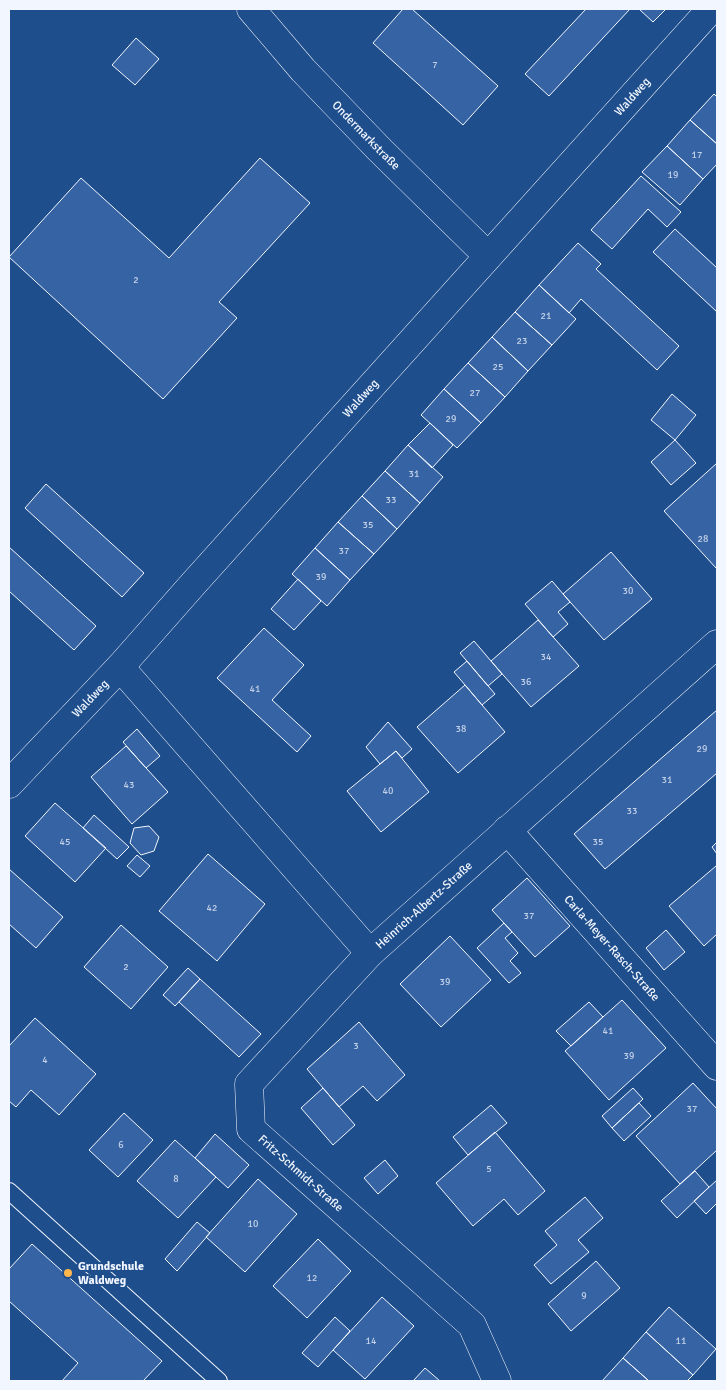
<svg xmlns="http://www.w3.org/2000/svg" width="726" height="1390" font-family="Signika,sans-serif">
<rect width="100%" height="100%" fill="#1f4e8c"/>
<path fill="#3563a3" stroke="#f2f6ff" d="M403,9h9l86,77 -35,39 -90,-82z
M586,9h44l-81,87 -24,-22z
M639,9h27l-13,13z
M136,38l23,21 -24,26 -23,-20z
M714,94l3,3v47l-27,-24z
M690,120l27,24v20l-14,15 -36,-33z
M667,146l36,33 -23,26 -38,-33z
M260,158l50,45 -91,99 18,16 -74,81 -154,-142 72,-79 88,80z
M641,176l40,36 -14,15 -19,-18 -36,40 -21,-19z
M675,229l42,39v44l-64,-60z
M578,243l23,21 -5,5 83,77 -22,24 -76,-71 -12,14 -30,-28z
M539,285l37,34 -24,26 -37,-33z
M515,312l37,33 -24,26 -36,-34z
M492,337l36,34 -23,26 -37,-34z
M468,363l37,34 -24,26 -37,-34z
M444,389l37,34 -24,25 -36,-33z
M672,394l24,21 -21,25 -24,-20z
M430,423l23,22 -21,23 -24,-23z
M675,440l21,23 -25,22 -20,-23z
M408,445l35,32 -23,26 -35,-32z
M717,463v103l-1,2 -52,-57z
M385,471l35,32 -23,26 -35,-33z
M46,484l98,89 -22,24 -97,-89z
M362,496l35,33 -23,25 -36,-32z
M338,522l36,32 -24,26 -35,-32z
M9,547l87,79 -22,24 -65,-59z
M315,548l35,32 -23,26 -35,-32z
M611,552l41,47 -48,41 -41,-46z
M298,579l23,22 -27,29 -23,-21z
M552,581l18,21 -12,10 10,12 -15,13 -28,-33z
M538,620l41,46 -48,41 -40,-46z
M264,628l40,37 -32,35 39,36 -14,16 -80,-74z
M474,641l28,33 -14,12 -28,-33z
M467,661l28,33 -13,11 -28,-33z
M465,685l40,47 -47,41 -41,-46z
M717,710v63l-112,96 -31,-35z
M388,722l24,27 -10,9 -6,-7 -16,13 -14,-17z
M137,729l23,27 -14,12 -23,-26z
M126,746l42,46 -36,32 -41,-47z
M396,751l33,41 -48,40 -34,-41z
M55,803l51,45 -31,34 -50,-46z
M94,815l35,32 -12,12 -34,-31z
M149,826l10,11 -5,14 -13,4 -11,-12 4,-15z
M717,842v12l-5,-7z
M208,854l57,50 -48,57 -58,-50z
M137,855l13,11 -10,11 -13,-11z
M716,866l1,2v66l-13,12 -35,-40z
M9,869l54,48 -27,31 -27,-24z
M527,878l43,48 -35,31 -43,-47z
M504,923l8,9 -7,6 13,15 -8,8 11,12 -12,10 -32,-35z
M121,925l47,42 -37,42 -47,-42z
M666,930l19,22 -21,18 -18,-22z
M450,936l41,44 -50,47 -41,-43z
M188,968l12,11 -25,27 -12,-11z
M200,979l61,55 -22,23 -60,-55z
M622,1000l44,48 -57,52 -44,-49z
M589,1002l14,15 -32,29 -15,-15z
M35,1018l61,56 -37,41 -28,-25 -15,17 -7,-6v-55z
M359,1022l46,53 -28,26 -14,-15 -24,21 -32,-38z
M693,1083l24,26v41l-37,34 -44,-48z
M323,1088l32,37 -22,20 -32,-37z
M633,1088l10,11 -31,29 -10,-12z
M639,1103l12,13 -27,25 -12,-13z
M491,1105l16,18 -39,32 -15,-18z
M124,1113l29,27 -35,37 -29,-27z
M495,1132l50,59 -27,24 -14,-16 -31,27 -37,-43z
M215,1134l34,31 -21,23 -33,-30z
M175,1140l41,37 -38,41 -41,-37z
M385,1160l13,16 -20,18 -14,-16z
M695,1171l14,16 -32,31 -16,-17z
M258,1179l39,35 -52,58 -39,-35z
M717,1180v23l-11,11 -12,-13z
M585,1197l18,21 -25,22 11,12 -38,32 -17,-19 23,-20 -12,-14z
M197,1222l13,11 -33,38 -12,-12z
M318,1239l33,32 -44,47 -34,-32z
M32,1244l130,117 -19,20h-81l16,-18 -69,-62v-32z
M596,1261l24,27 -49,43 -23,-27z
M382,1297l32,29 -49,53 -32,-29z
M669,1307l47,42 -23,26 -47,-43z
M335,1317l15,14 -32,36 -16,-14z
M646,1332l47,43 -6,6h-38l-26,-23z
M623,1358l26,23h-47z
M425,1368l15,13h-27z"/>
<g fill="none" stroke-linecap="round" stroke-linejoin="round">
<defs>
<path id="service" d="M9,1191l210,190"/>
<g id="minor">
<path id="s1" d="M251,9l52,61 76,79 109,107"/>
<path id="s2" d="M120,667l250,286 347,-309"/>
<path id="s3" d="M9,784l111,-117 74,-84 517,-574"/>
<path id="s4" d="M507,830l210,236"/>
<path id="s5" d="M370,953l-121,131 2,45 221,196 25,56"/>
</g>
</defs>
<use href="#service" stroke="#f2f6ff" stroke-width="18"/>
<use href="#minor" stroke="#f2f6ff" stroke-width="29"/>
<use href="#service" stroke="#1f4e8c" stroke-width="16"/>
<use href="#minor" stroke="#1f4e8c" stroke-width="28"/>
</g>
<circle fill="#ffb74d" stroke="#1f4e8c" stroke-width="2" cx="68" cy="1273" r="5"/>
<g text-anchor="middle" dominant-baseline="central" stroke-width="4" stroke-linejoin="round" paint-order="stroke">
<g font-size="10" fill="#c3d1e8">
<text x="435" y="65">7</text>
<text x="697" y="155">17</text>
<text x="673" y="175">19</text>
<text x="136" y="280">2</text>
<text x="546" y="316">21</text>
<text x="522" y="341">23</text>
<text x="498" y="367">25</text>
<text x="475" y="393">27</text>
<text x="451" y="419">29</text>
<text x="414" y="474">31</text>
<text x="391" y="500">33</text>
<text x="368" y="525">35</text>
<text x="703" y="539">28</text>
<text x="344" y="551">37</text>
<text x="321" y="577">39</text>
<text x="628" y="591">30</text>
<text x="546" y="657">34</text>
<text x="526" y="682">36</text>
<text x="255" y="689">41</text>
<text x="461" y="729">38</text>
<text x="702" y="749">29</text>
<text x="667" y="780">31</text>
<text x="129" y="785">43</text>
<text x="388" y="791">40</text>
<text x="632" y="811">33</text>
<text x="65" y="842">45</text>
<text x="598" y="842">35</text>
<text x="212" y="908">42</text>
<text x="529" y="916">37</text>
<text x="126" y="967">2</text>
<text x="445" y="982">39</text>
<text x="608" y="1031">41</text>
<text x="356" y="1046">3</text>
<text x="629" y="1056">39</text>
<text x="45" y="1060">4</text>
<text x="692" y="1109">37</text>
<text x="121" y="1145">6</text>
<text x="489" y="1169">5</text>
<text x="176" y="1179">8</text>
<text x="253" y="1224">10</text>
<text x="312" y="1278">12</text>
<text x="584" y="1296">9</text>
<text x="371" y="1341">14</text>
<text x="681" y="1341">11</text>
</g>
<g font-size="12" fill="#f2f6ff" stroke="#1f4e8c">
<text stroke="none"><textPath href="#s3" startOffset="928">Waldweg</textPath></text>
<text stroke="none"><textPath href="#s1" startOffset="171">Ondermarkstraße</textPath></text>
<text stroke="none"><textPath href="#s3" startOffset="522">Waldweg</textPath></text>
<text stroke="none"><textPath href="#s3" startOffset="118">Waldweg</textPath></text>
<text stroke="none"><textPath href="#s2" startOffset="452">Heinrich-Albertz-Straße</textPath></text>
<text stroke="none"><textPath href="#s4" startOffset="158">Carla-Meyer-Rasch-Straße</textPath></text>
<text stroke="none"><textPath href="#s5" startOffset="290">Fritz-Schmidt-Straße</textPath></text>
</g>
<g font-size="12" font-weight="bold" fill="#f2f6ff" stroke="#1f4e8c" text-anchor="start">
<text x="78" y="1266">Grundschule<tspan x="78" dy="14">Waldweg</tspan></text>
</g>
</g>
<rect width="726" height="1390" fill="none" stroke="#f2f6ff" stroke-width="20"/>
</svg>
